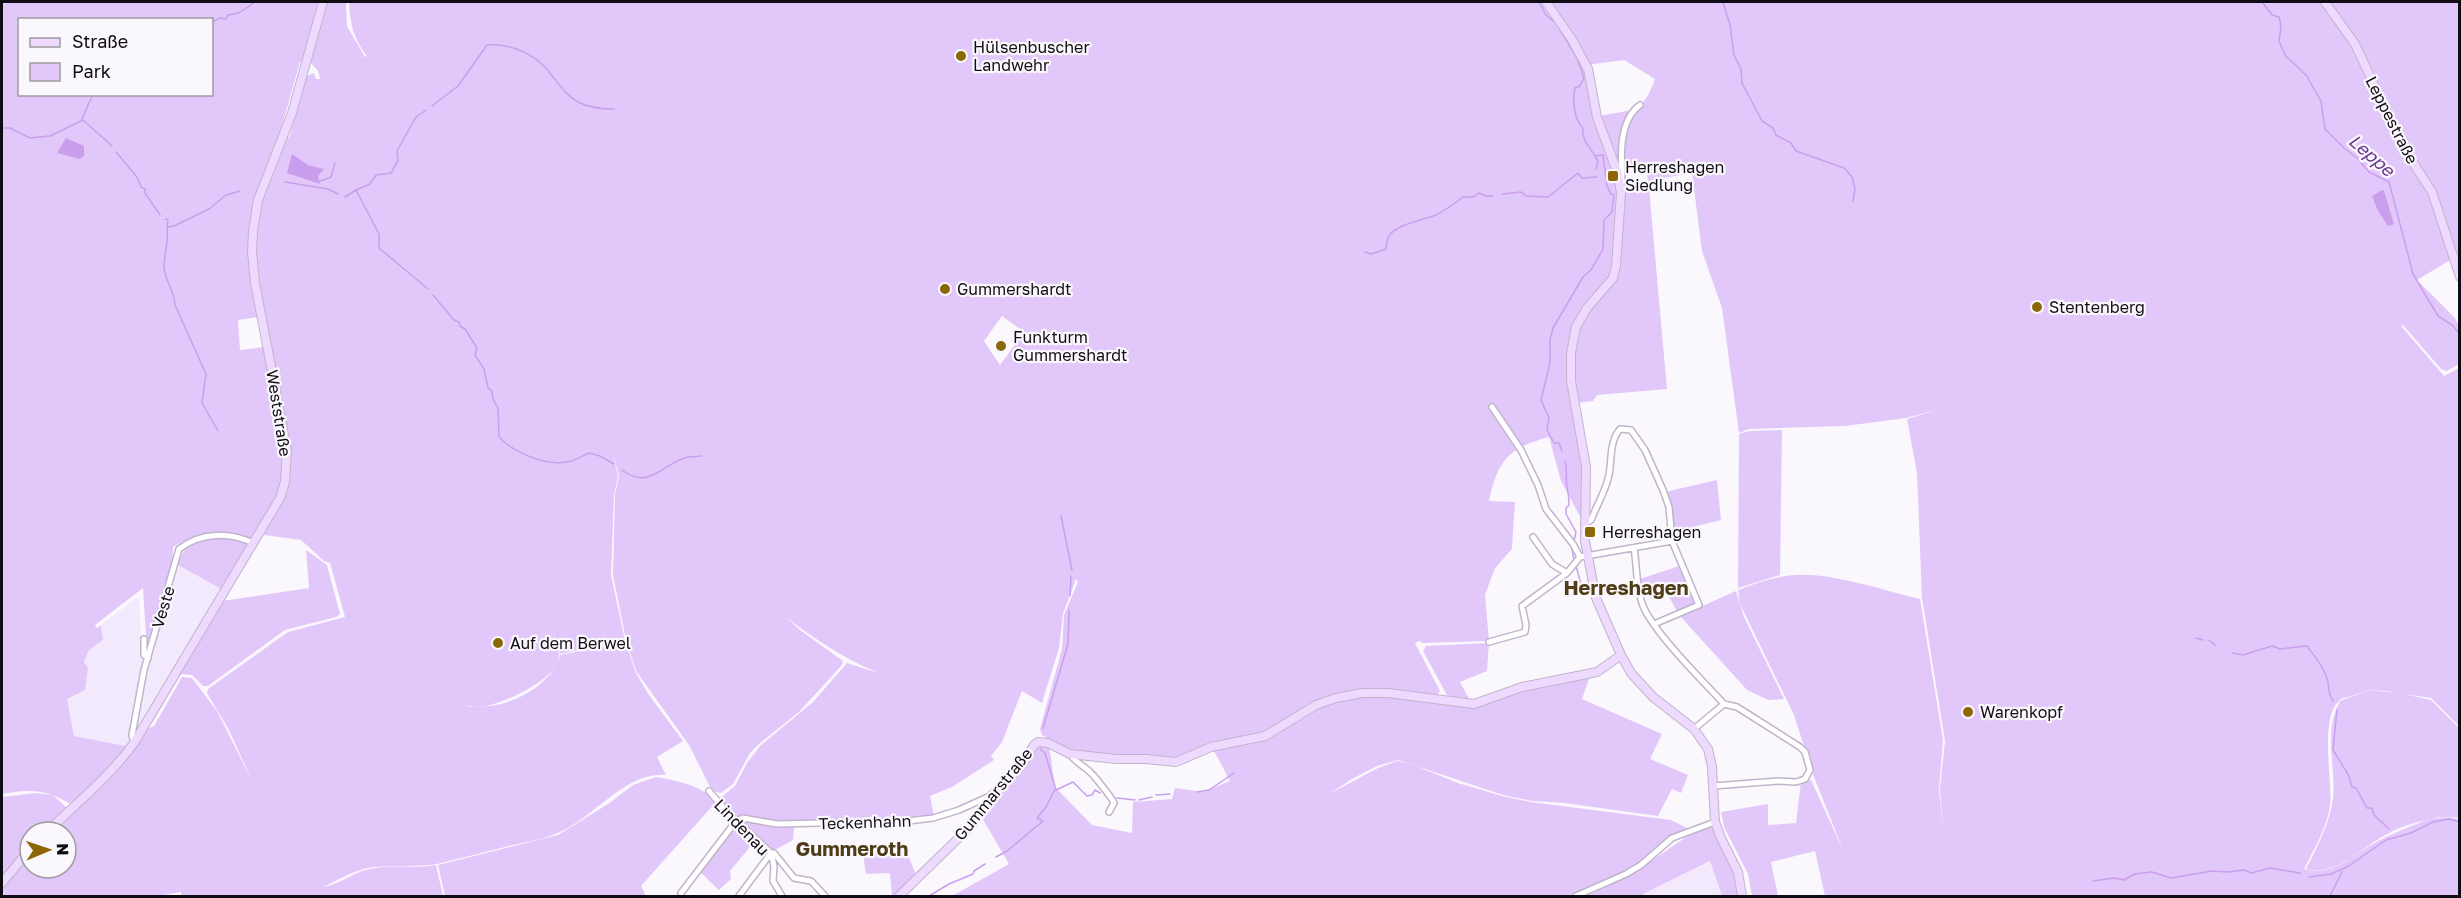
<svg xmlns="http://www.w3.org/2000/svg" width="2461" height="898" font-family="'Golos Text',sans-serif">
<rect width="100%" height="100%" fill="#fbf8fd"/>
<path fill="#f3e9fc" d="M178,565l45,25 -84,143 -13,13 -52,-10 -8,-38 19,-8 -1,-27 5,-13 14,-10 -2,-15 35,-27 3,1 3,58 3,6h4z
M1711,861l11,35h-79l-1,-2z"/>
<path fill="#e2c8fa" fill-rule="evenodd" d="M2,2h344l1,24 18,31 2,-1c-14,-18 -17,-33 -18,-54h1195l41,63 33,124 -6,82 -3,9 -35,45 -5,57 14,84 -1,54 -21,-39 -12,-44c-41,11 -51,23 -60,64l26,1 -3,47 -17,19 -10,27 4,46 -66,2 -4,-2 -4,2 25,48 -3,5 -103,-1 -57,33 -63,16 -32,14 -66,-1 -50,-7 -24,-15 -2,-6 22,-80 2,-34 14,-33 -2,-3 -13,35 -4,34 -17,55 -20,-12 -20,51 -11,14 3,4 -42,27 -22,9 4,20 -26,3 -131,4 -34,-8 -7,4 -17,-20 16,-13 12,-23 14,-18 52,-43 34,-39 31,10c-34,-15 -63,-33 -92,-56l14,13 43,31 -1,4 -42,46 -40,32 -10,10 -17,31 -12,9 -9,-2 -23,-46 -53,-74 -10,-31 -13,-65 2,-82 4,-16 -7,-29 6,29 -4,17 -3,81 14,66 -65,13 -6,-22c1,7 5,16 5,23 -2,26 -54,47 -76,52 -6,1 -13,-2 -18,-1 35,6 84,-15 95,-51l66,-13 9,29 12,21 36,49 -26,16 9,18c-37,-4 -68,37 -100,54 -16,9 -34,12 -53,16 -25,6 -51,13 -76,19 -21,3 -41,1 -62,3 -19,2 -35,12 -52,20 16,-2 30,-15 47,-18 21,-5 44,0 66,-4l7,31h-262v-4l-23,4h-156v-10l28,-35v17h36v-36h-16l68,-62 28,-41 8,-3 28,-49 10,1 25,33 35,70 -23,-51 -22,-37 1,-4 80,-57 57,-15 -15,-54 -6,-2 -23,-21 -44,-6 -4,6c-28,-10 -54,-9 -80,7l-1,23 -25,82 -4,-64 -48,37 2,3 4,-3 2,15 -14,10 -5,12 4,6 -3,22 -18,9 7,37 52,10 -4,9 -50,50c-25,-16 -42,-16 -70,-11zM20,20h192v74h-192zM300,62h10l8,9 2,8h-4l-2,-6 -7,3 -18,61 -11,3zM1002,316l22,16 -24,33 -16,-24zM258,317l6,30 -24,3 -2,-30z
M1546,2h776l25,33 54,112 31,54 20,58 -35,21 38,38 4,8v38l-12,7 -6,-2 -38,-44 -2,1 43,50 15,-8v358l-28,-28 -27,-4 27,6 28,28 1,90c-24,-4 -59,7 -80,20 -23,14 -45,38 -74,31 11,-22 24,-46 27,-71 3,-33 -10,-66 7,-97l30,-11 26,3c-18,-4 -27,-4 -44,3 -4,1 -11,2 -13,5 -20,17 -6,81 -9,104 -3,23 -16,44 -26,64 28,7 44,-10 67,-24 14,-8 53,-26 68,-28 6,0 13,1 19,2l1,77h-634l-10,-45 -44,11 7,34h-26l-4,-22 -24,-47 -3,-15 47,-8v21l28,-2 5,-41 10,-2 32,70 -29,-73 -20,-62 -54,-111 -2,-14c19,-7 38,-14 59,-15 32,-3 90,16 123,24l23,141 -4,49 4,40 -3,-40 5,-48 -23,-143 -5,-125 -10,-54 33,-10 -34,9 -61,8 -96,3 -10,4 -17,-125 -20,-57 -10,-78 -44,8 -3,-17h-21l-5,8 -19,-56c32,-7 43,-2 55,-37l-31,-19 -37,5z
M2329,2h130v269l-17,-61 -11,-24 -19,-31 -60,-122z
M1649,188l18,201 -70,6 -4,6 -16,2 -3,-22v-26l6,-28 9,-16 26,-32 8,-88z
M1782,430l-2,145 -42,13 1,-154 10,-3z
M1717,480l4,40 -28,7 -20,12 -6,-44 2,-4z
M220,536l21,4 8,5 -26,45 -45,-25c7,-25 20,-24 42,-29z
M306,550l21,15 13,49 -4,3 -51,13 -77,56h-5l-11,-11 -11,-1 -29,49h-3l73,-122 87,-13z
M1679,566l17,38 -18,9 -14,-25 -22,6 -2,-15z
M1736,591l8,26 40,82 -16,1 -21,-10 -67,-74z
M1489,643l-2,28 -27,11 11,20 -23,-5 -25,-46 3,-5z
M1590,676l-8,23 80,35 -12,25 38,16 -7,18 -9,-4 -14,27 -94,-13 -32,-2 -29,-6 -105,-35 -21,6 -25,13 -23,15 49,-26 19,-7 14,3 47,19 44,13 29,6 140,18 18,9 -55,39 -60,28h-622l57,-32 -28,-48 15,-22 39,-47 6,-3 8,1 6,42 37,38 40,8 1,-31 39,-3 3,-11 28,4 27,-11 -17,-32 53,-12 56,-32 39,-10h27l86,11 54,-18z
M656,777c22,4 46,8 60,25l-75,84 5,10h-201l-7,-31 120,-30 50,-31 25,-19z
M35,793l18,2 15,14 -23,23h-15v15l-28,34v-84z
M743,820l16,4 35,3 -1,13 -20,11 -31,-28z
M736,824l19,17 -25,30 1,8 -12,11 -19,-18z
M1713,826l22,49 5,21h-18l-12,-35 -67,33v2h-56l45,-22 60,-41z
M889,844l18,8 9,23 -22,21h-2l-2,-23 -24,1 -4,-26z"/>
<path fill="#c99fed" d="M66,138l18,8v10l-4,3 -23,-6z
M292,154l16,11 16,4 -6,7 2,8 -33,-11z
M2382,190l2,1 10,33 -6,2 -10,-15 -6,-15z"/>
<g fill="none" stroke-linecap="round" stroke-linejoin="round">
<path stroke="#c99fed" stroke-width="1.5" d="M1539,2l7,13 11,9
M1723,2l7,23 4,30 7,14 1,14 20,38 11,7 3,7 15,8 5,8 48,17 8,9 3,12 -2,12
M2262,2l10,13 7,2 2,9 -2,15 6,14 21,20 15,26 4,28 19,19 13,10 12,14 20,10 24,92 25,42 14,9 8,9
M212,22l8,-4 6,1 2,-4 11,-2 16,-11
M1559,28l18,30 7,20 -4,8 -5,2c-3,10 -1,33 8,40 -2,11 6,18 12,28l8,-1 4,31 4,8 3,1 -2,17 -8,8 -1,29 -12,21 -8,7 -30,51 -3,12v23l-9,37 8,18 -2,12 7,13h5l3,8
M432,106l26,-20 29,-41c19,-2 41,6 56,20 11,11 20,29 35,37 11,6 24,7 36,7
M81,121l12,-27
M2,128h8l20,10 20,-2 33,-16 29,26
M116,152l21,25 4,10 4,2v4l15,22
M1595,156l3,5 -2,8
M285,182l43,7 10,5
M318,182l13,-5 4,-14
M356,190l14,-6 6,-9 15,-2 7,-12 -1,-10 19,-34 10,-7
M1503,194l18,-2 5,4 22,1 30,-24 4,5 15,-1
M345,197l11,-7 23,44v14l49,41
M165,219l3,1 -1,7 7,-1 35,-17 17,-14 14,-4
M167,227c2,16 -3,26 -3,40 0,12 11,25 11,38l31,69 -4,29 16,28
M1365,252l6,2 15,-5c1,-4 0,-9 3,-13 8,-12 34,-16 47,-21 3,-1 24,-15 27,-18h10l6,-4 7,3h7
M433,295l21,25 5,2 1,4 5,3 12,19 -2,7 9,14 4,19 4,3 1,8 5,9 1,29c14,15 46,29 68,25 8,-1 15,-6 22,-9l11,3 14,8
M1565,461c3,9 0,16 2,25 1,6 2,12 2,19l-3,3v6l10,18 -2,9
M622,470c25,19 37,-2 60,-11 6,-3 13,-2 19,-3
M1061,516l11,54
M1572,549l2,11
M1576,566l6,22
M1070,596l1,-20
M2196,638l7,2
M2209,640l7,6
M2232,653l11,2 29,-9 8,3 27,-3c8,11 18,22 21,36 1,8 0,11 5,19
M2337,710l-4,40 16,26 3,11 4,1 11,20h5l2,7 15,14
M1043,728l25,-84 1,-34
M1042,745l-1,5 4,3 11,37
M1197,792l12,-2 25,-17
M1156,795l14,-1
M1117,798l18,2
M1139,800l13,-3
M996,857l11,-6 36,-30 -6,-3 9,-11 8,-16 19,-9 14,14 5,-1 3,-5 5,3
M2309,877l22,-3 16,-7 39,-27 25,-7 22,-11 16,-3 11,3
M2093,881l21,-3 10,2 11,-6 17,-2 19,6 41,-7 16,1 16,-2 8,3 18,-5 30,5
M929,896l20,-12 24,-10 1,-3 11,-7
M2330,896l12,-24 -1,-3"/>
<defs>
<path id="street" d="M1622,182c-1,-24 -4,-61 18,-77
M1492,407l29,43 17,35 8,24 27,35 7,13
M1584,524l7,-4c6,-15 15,-30 18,-45 3,-15 0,-33 11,-46l11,1 14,20 18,40 6,17 3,34 27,64 -45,19
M1533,537l19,27 15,9
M1634,548c3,18 2,38 8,55 8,26 62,79 82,101l-30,25
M144,639v16l4,3
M1489,642l36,-10 1,-7 -4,-19 45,-33 13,-16 92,-16
M134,743l-2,-8 12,-65 35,-121c22,-17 50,-17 74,-6
M1070,754c4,7 12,11 19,17 4,3 23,27 25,32l-5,9
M1713,786l65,-5 18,1 9,-3 5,-9 -5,-18 -5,-5 -63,-40 -13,-3
M709,791l19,22 43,40 3,13 -1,15 9,15
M681,893l55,-72 7,-3 34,6 131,-3 25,-3 26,-8 31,-14
M739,896l32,-43h3l20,25 17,3 14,15
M1576,896l50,-22 15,-9 31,-27 43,-16"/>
<path id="secondary" d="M1546,2l25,36 17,31 9,48 21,57 3,19 -5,73 -3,12 -26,30 -11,19 -5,26v28l15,86 -1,74 11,57 25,57 10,18 22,24 41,32 14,20 4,18 3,55 6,16 17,34 4,24
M2325,2l30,42 48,103 29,45 28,85
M47,832c30,-29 63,-56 87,-89l146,-245 5,-16 2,-32 -32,-167 -3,-31 1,-21 5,-31 34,-87 31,-111
M2,883l28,-34
M899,896l74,-72 18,-28 32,-33 11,-18 4,-3 10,1 22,11 46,5h30l30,3 35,-15 54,-11 51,-31 20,-7 26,-5h26l86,11 48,-17 75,-15 24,-17"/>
</defs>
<use href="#street" stroke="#c0b4cb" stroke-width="8"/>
<use href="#secondary" stroke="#c0b4cb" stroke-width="10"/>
<use href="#street" stroke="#fff" stroke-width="5"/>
<use href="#secondary" stroke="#eedafe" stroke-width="8"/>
</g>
<g fill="#8b6706" stroke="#fbf8fd" stroke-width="2">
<circle cx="961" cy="56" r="6"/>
<rect x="1607" y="170" width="12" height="12" rx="3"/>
<circle cx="945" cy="289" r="6"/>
<circle cx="2037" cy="307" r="6"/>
<circle cx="1001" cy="346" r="6"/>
<rect x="1584" y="526" width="12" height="12" rx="3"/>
<circle cx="498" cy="643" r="6"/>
<circle cx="1968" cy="712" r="6"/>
</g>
<g text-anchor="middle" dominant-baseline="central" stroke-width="4.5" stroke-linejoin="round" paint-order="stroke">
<g font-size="16" fill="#100c13" stroke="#fbf8fd" text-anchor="start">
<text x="973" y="47">Hülsenbuscher<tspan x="973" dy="18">Landwehr</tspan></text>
<text x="1625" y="167">Herreshagen<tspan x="1625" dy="18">Siedlung</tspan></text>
<text x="957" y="289">Gummershardt</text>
<text x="2049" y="307">Stentenberg</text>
<text x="1013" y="337">Funkturm<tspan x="1013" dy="18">Gummershardt</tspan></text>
<text x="1602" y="532">Herreshagen</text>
<text x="510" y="643">Auf dem Berwel</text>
<text x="1980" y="712">Warenkopf</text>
</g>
<g font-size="16" fill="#100c13" stroke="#fbf8fd">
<text transform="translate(2392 120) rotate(63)">Leppestraße</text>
<text transform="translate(279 413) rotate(81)">Weststraße</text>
<text transform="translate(163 607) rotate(-73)">Veste</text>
<text transform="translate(993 794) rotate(-51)">Gummarstraße</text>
<text transform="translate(865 822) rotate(-2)">Teckenhahn</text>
<text transform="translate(742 827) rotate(46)">Lindenau</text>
</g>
<g font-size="18" font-style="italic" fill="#6a3690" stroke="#fbf8fd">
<text transform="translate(2372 155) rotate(41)">Leppe</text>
</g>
<g font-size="20" font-weight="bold" fill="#4f3d17" stroke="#fbf8fd">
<text x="1626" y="587">Herreshagen</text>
<text x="852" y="848">Gummeroth</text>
</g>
</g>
<rect width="2461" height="898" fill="none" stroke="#100c13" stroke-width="6"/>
<rect x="18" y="18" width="195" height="78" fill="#fbf8fd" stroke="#9d9a9f" stroke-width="1.5"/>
<rect x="30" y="38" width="30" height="9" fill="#eedafe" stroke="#9d9a9f" stroke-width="1.5"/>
<text x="72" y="48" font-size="18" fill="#100c13">Straße</text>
<rect x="30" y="63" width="30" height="18" fill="#e2c8fa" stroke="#9d9a9f" stroke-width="1.5"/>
<text x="72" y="78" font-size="18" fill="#100c13">Park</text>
<g transform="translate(48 850) rotate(88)"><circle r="28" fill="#fbf8fd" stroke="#9d9a9f" stroke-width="1.5"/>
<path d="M0-4.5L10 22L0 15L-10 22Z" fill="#8b6706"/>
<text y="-9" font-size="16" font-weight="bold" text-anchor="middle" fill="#100c13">N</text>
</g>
</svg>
